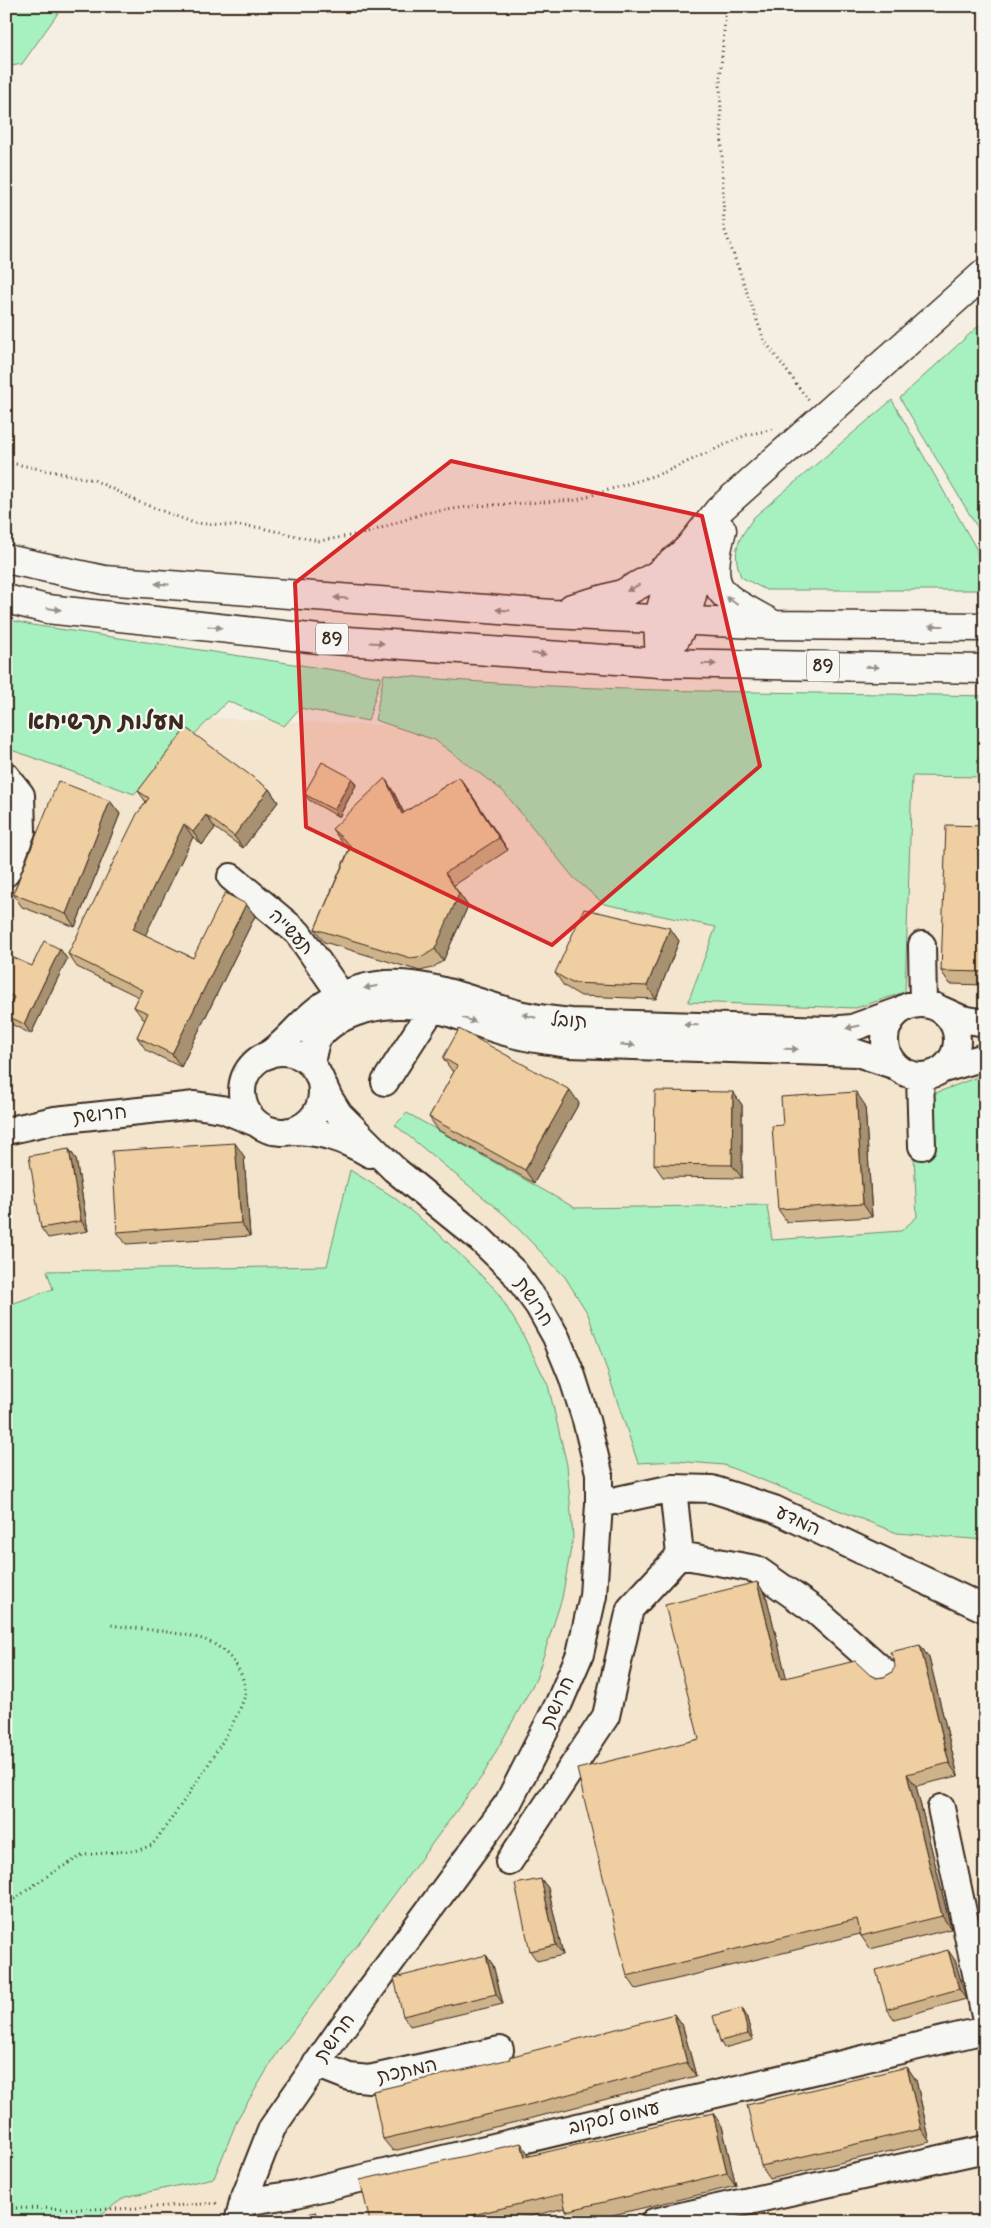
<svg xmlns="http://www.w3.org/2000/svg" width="991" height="2228" font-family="Mynerve,'Playpen Sans Hebrew',sans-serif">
<rect width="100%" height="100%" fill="#f5eee2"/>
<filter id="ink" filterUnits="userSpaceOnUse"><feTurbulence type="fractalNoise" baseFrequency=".02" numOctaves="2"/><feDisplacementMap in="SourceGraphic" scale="10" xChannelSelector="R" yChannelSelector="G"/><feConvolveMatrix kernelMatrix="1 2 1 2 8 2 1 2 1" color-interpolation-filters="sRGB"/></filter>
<g filter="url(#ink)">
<path fill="#f3e5ce" d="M139,715l231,10 615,-9v1506h-979v-1505z"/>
<path fill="#a7f1c0" stroke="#718e6f" d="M6,6h57l-41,58 -16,3z
M985,320v220l-85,-142z
M892,400l85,150 3,40h-214l-25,-13c-10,-29 -3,-36 13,-60z
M6,619l26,6 349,52 -13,44 -68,-13 -16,18 -56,-25 -94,93 -128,-46z
M384,674c199,20 401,17 601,22v81l-73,-1 -7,216 -49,16 -168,-6 28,-75 -112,-23 -30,-26 -71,-87 -68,-51 -60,-20z
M985,1074v466l-88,-7 -173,-68 -48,-4 -38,2 -50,-149 -23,-37 -59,-61 -111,-91 12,-12 168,95 192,-3 5,35 129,-9 16,-14 -6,-121 25,-3z
M350,1170l42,26 44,35 61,60 24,40 27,54 19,80 6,72 -11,61 -26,81 -53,96 -204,275 -41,68 -24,60 -89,19 -34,25h-85v-916l47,-17 -6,-18 280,-5z"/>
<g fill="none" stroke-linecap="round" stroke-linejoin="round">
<defs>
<path id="minor" d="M6,776l15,19 1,36 -16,42
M231,877l67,56 43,62
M922,945l1,59
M885 1040a36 36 0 1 1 72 0a36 36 0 1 1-72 0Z
M942,1010l20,9 23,4
M242 1092a40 40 0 1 1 80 0a40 40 0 1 1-80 0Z
M266,1056c24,-15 36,-38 59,-52 68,-41 123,-10 190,9 18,5 37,7 56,9l259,8 22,-2 47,-17
M311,1064c2,-9 3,-22 9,-29 22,-25 65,-33 97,-29 31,3 61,19 92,27 20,6 40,8 60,11l288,9 39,13
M943,1069l42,-12
M920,1076l2,70
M385,1082l47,-73
M6,1131l49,-11 140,-15 27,4 34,14
M289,1131c32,0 54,7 81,23
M673,1488l7,67
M599,1504l74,-16 39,1 62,20 211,100
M941,1808l44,208
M509,1862l97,-146 24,-107 50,-54 76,14 61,43 72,64
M316,2064l33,13 20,2 131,-29
M243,2202l53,-8 689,-164
M238,2222l5,-20 29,-74 67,-96 169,-229 51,-100 21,-49 13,-58 6,-92v-31l-13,-53 -14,-44 -16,-39 -18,-32 -24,-33 -34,-33 -86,-70 -55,-55 -10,-16 -10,-22
M654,2222l331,-73"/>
<path id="major" d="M674,641l11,-19 12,-46 21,-40
M660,663l-2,-43 10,-37 19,-33 32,-40 266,-237"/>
<path id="highway" d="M722,530c-17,62 -4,64 47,92
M6,559l98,21 448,34 222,11 211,2
M6,599l41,10 272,30 341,24 325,6
M572,608l50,-14 35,-19 30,-25"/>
</defs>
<use href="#minor" stroke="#3b2a1e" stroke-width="30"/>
<use href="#major" stroke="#3b2a1e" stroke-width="31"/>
<use href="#highway" stroke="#3b2a1e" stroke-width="31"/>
<path stroke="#3b2a1e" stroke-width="3" stroke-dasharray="1 4" stroke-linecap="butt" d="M726,6l-6,74 4,148 40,112 45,61
M6,462l88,18 45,22 55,21 63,4 62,14 48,-8 57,-20 51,-7 102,-6 88,-28 81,-37 29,-6
M6,1905l44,-31 33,-19 56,-5 13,-5c18,-23 93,-129 93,-153 0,-20 -16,-40 -33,-49 -20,-11 -76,-14 -101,-18
M6,2208l112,1 102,-6"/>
<use href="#minor" stroke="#f6f6f2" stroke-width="26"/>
<use href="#major" stroke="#f6f6f2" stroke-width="28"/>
<use href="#highway" stroke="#f6f6f2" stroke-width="28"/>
</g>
<path fill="#ceb28a" stroke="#3b2a1e" d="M459,777l49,73 -55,36 15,20 -25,55 -11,7 -12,3 -96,-29 -9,-13 34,-80 -8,-8 -9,-12 61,-38 11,22z
M352,778l4,7 -17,32 -30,-17 -5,-6z
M269,789l9,13 -35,46 -28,-20 -13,17 -9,-8 -48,98 48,23 53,-54 9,12 -74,151 -35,-17 -9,-13 8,-17 -2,-1 -9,-12 5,-10 -62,-30 -9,-13 78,-152 -8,-11z
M110,801l10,13 -45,113 -53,-20 -9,-13z
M985,826v159l-35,-1 -9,-13z
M670,928l9,13 -23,58 -75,-3 -17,-10 -9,-13z
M60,949l7,10 -36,75 -18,-9 -7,-9 6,-14 -6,-2v-32l26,-2z
M443,1058l136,45 -45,80 -96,-53 -9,-13 25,-45 -2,-1z
M733,1092l9,13v73l-79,-1 -9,-13z
M865,1105l7,112 -85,5 -9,-13 5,-84z
M69,1149l7,10 12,72 -40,7 -7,-10z
M244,1156l6,80 -124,8 -9,-12z
M757,1582l9,13 20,83 84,-3 6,3 8,-1 7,-4 29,-28 9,13 29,118 -42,10 35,143 -81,20 -9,-13 -1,-2 -224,55 -9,-13 72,-237z
M541,1879l7,9 15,67 -26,6 -7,-10z
M486,1955l7,10 10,39 -93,22 -7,-10z
M955,1960l11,39 -72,20 -7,-10z
M746,2015l7,25 -29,8 -4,-7z
M683,2027l13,49 -167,43 -136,32 -10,-12z
M907,2067l9,13 14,62 -160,37 -9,-13z
M722,2126l14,60 -153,36h-10l-7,-11 -1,-3 -58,14h-137l160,-66z"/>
<path fill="#a79171" stroke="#3b2a1e" d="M459,777l9,12 40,61 -9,-12z
M352,778l4,7 -17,32 -5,-7z
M385,778l8,13 17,35 -8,-12z
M269,789l9,13 -35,46 -9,-12z
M110,801l10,13 -45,113 -9,-13z
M206,815l9,13 -13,17 -9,-13z
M184,824l9,13 -51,105 -9,-13z
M445,873l23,33 -25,55 -8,-12z
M246,904l9,12 -74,151 -9,-13z
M670,928l9,13 -23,58 -9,-13z
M60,949l7,10 -36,75 -7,-10z
M570,1090l9,13 -45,80 -9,-13z
M733,1092l9,13v73l-10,-13z
M856,1092l9,13 7,112 -9,-13z
M235,1143l9,13 6,80 -9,-13z
M69,1149l7,10 12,72 -7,-10z
M757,1582l9,13 24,97 -9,-13z
M920,1645l9,13 29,118 -9,-13z
M907,1774l9,12 35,143 -9,-13z
M541,1879l7,9 15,67 -7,-10z
M948,1950l7,10 11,39 -7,-10z
M486,1955l7,10 10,39 -7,-10z
M742,2008l4,7 7,25 -5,-6z
M674,2014l9,13 13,49 -9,-13z
M907,2067l9,13 14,62 -9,-13z
M713,2113l9,13 14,60 -9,-13z
M521,2143l9,13 4,14 -9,-13z
M316,2212l7,10h-5z"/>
<path fill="#efcfa1" stroke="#3b2a1e" d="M186,728l83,61 -35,47 -28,-21 -13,17 -9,-8 -51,105 60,29 32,-65 21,11 -74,150 -35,-17 11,-24 -14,-6 8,-17 -74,-36 69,-140 12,-16 -11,-7z
M322,762l30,16 -18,32 -30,-16z
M459,777l40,61 -54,35 14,21 -24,55 -11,7 -13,2 -96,-29 36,-83 -19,-17 53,-51 17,36z
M58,781l52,20 -44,113 -53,-20z
M946,825l39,1v146l-44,-1z
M584,909l86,19 -23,58 -75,-3 -17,-10z
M44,941l16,8 -36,75 -18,-9 8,-18 -8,-4v-25l6,-11 20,9z
M459,1029l111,61 -45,80 -96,-53 28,-51 -14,-8z
M655,1091l78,1 -1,73 -78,-1z
M856,1092l7,112 -85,5 -6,-83 11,-1 -2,-28z
M235,1143l6,80 -124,9 -5,-81z
M69,1149l12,72 -40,7 -12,-72z
M757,1582l24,97 74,-18 15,14 6,3 8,-1 7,-4 4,-6 -1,-8 -4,-7 30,-7 29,118 -42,11 35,142 -81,20 -4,-17 -230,57 -50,-207 122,-30 -34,-134z
M541,1879l15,66 -26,6 -15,-67z
M948,1950l11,39 -72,20 -11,-39z
M486,1955l10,39 -93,22 -9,-38z
M742,2008l6,26 -28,7 -7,-25z
M674,2014l13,49 -167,44 -137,32 -10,-48 137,-32 -1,-2z
M907,2067l14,62 -160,37 -14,-61z
M713,2113l14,60 -161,38 -4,-17 -119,28h-73l-10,-42 161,-37 4,14z
M316,2212l2,10h-47z"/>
<defs><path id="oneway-solid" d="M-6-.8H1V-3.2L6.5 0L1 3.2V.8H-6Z" transform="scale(1.25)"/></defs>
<g fill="#989088">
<use href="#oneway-solid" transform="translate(162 584) rotate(-176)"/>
<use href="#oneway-solid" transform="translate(633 588) rotate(152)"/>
<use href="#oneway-solid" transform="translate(341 598) rotate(-176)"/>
<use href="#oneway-solid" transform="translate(732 601) rotate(-145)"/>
<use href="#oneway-solid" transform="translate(54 609) rotate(7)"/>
<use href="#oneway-solid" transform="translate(503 610) rotate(-176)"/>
<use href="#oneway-solid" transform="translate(936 626) rotate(-180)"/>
<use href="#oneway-solid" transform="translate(215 627) rotate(6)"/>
<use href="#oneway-solid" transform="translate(377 643) rotate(4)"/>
<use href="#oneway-solid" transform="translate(539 654) rotate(4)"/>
<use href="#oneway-solid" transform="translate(709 664) rotate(1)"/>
<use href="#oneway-solid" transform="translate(872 667) rotate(1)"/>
<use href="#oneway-solid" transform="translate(371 987) rotate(170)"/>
<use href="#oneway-solid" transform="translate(529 1016) rotate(-166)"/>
<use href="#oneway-solid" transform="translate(469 1020) rotate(18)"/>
<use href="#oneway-solid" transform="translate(691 1025) rotate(-179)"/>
<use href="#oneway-solid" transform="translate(853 1027) rotate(168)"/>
<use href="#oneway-solid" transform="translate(628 1045) rotate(1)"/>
<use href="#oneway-solid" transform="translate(791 1049) rotate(1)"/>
</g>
</g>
<path fill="#d62828" fill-opacity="0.2" stroke="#d62828" stroke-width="4" stroke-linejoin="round" d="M451,461l251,55 58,250 -208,179 -246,-118 -11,-244z"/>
<g text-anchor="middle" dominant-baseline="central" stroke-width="4.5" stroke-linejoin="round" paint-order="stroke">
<g fill="#f6f6f2" stroke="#73675e" stroke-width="1">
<rect x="316" y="623.5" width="32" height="31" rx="4"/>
<rect x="807" y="650.5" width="32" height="31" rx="4"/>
</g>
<g font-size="18" font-weight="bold" fill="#3b2a1e">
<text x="332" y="639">89</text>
<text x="823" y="666">89</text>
</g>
<g font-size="19" fill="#3b2a1e" stroke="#f6f6f2">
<text transform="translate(291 932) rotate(46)">תעשייה</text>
<text transform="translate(569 1021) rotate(4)">תובל</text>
<text transform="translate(100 1115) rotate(-6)">חרושת</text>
<text transform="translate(534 1302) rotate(57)">חרושת</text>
<text transform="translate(798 1521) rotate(25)">המדע</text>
<text transform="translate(558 1702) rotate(-65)">חרושת</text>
<text transform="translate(335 2038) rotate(-54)">חרושת</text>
<text transform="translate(407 2071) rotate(-12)">המתכת</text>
<text transform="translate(614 2118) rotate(-13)">עמוס לסקוב</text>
</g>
<g font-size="24" font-weight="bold" fill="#3b2a1e" stroke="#f6f6f2">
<text x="106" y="722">מעלות תרשיחא</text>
</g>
</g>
<rect width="991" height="2228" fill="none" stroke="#f6f6f2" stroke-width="25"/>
<rect x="12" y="12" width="966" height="2203" fill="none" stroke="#3b2a1e" stroke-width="2" filter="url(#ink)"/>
</svg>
